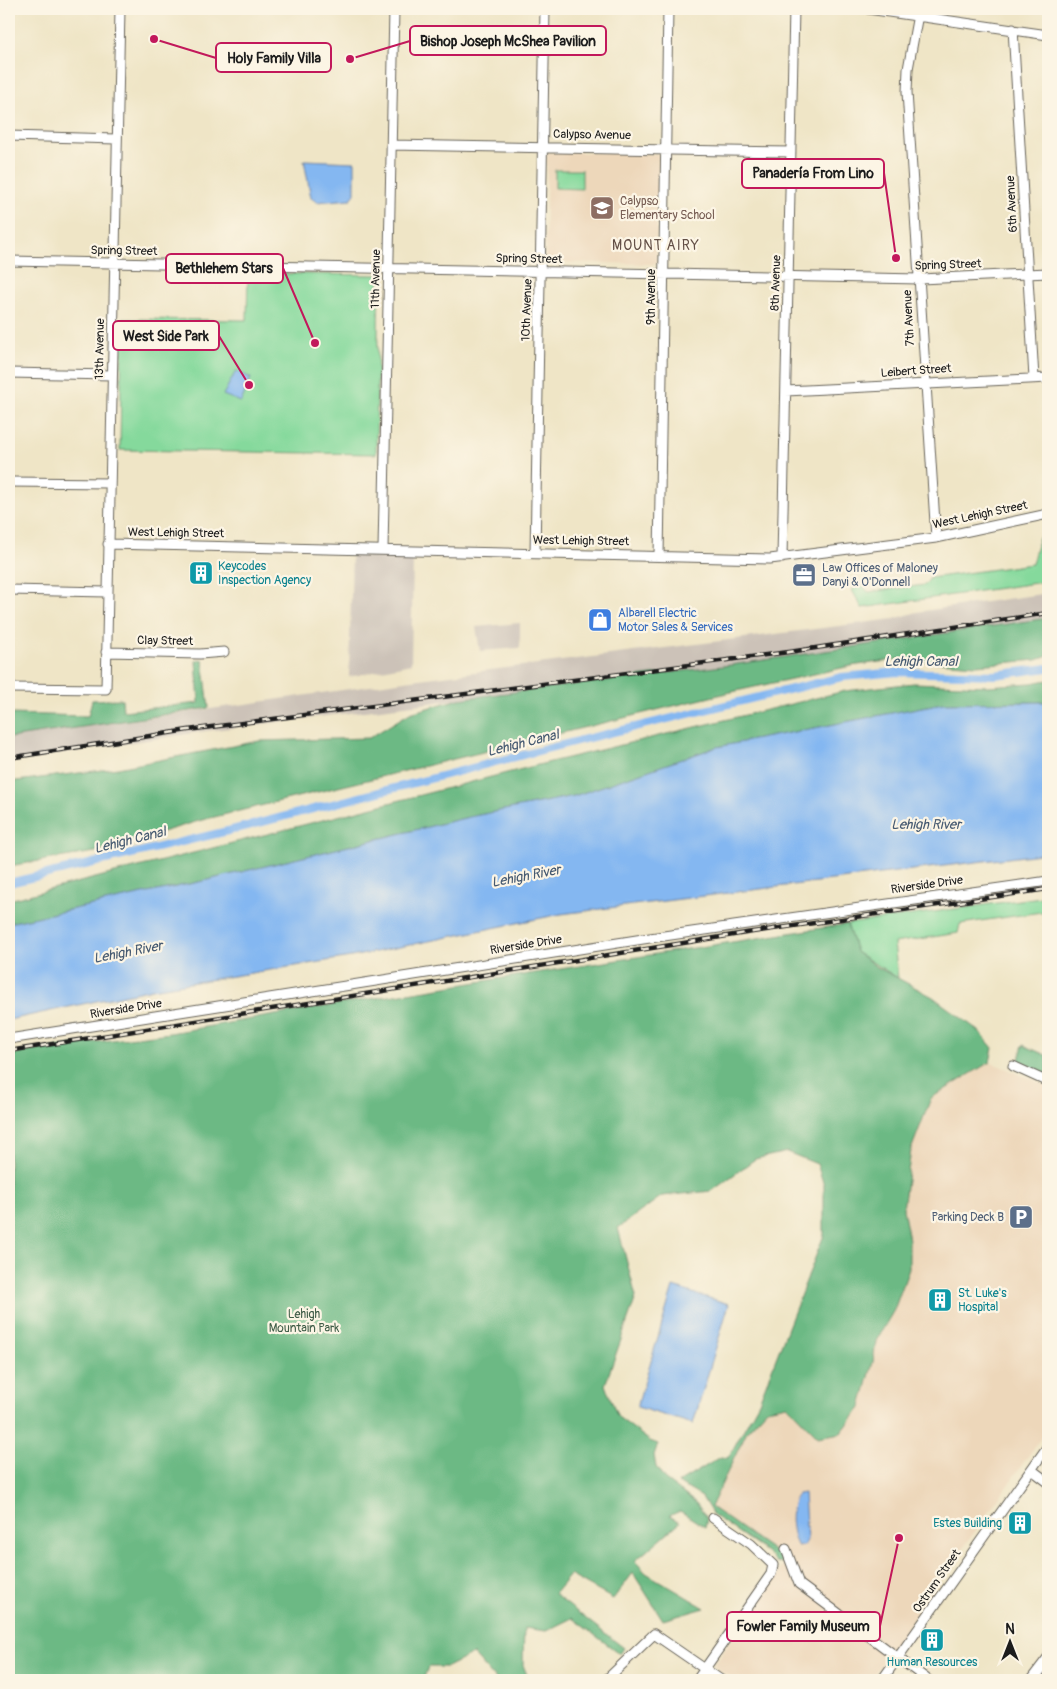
<svg xmlns="http://www.w3.org/2000/svg" width="1057" height="1689" font-family="Pangolin,sans-serif">
<rect width="100%" height="100%" fill="#fcf5e5"/>
<filter id="ink" filterUnits="userSpaceOnUse"><feTurbulence type="fractalNoise" baseFrequency=".02" numOctaves="2"/><feDisplacementMap in="SourceGraphic" scale="10" xChannelSelector="R" yChannelSelector="G"/><feConvolveMatrix kernelMatrix="1 2 1 2 8 2 1 2 1" color-interpolation-filters="sRGB"/></filter>
<filter id="wash" filterUnits="userSpaceOnUse"><feTurbulence type="fractalNoise" baseFrequency=".0096" numOctaves="4" result="noise"/><feDisplacementMap in="SourceGraphic" scale="20" xChannelSelector="R" yChannelSelector="G"/><feGaussianBlur stdDeviation="1.12" result="paint"/><feColorMatrix in="noise" values="0 0 0 0 0 0 0 0 0 0 0 0 0 0 0 0 0 1.4 0 .05"/><feComposite in="paint" operator="in"/></filter>
<g filter="url(#wash)">
<rect width="100%" height="100%" fill="#efe5c6"/>
<path fill="#edd7ba" d="M547,152l112,2 -3,110 -111,-2z
M990,1062l58,24v342l-178,252h-136l-21,-14 72,-103 -7,-9 -67,-46 36,-77 20,-22 20,-4 74,2 12,-45 3,-21 11,-15 13,-35 9,-51 -6,-31 8,-59 20,-52z"/>
<path fill="#ccc2b8" d="M352,555l61,2 -2,107 -62,13z
M1048,593v25l-317,47 -525,66 -197,30v-23l403,-58 482,-61 23,-7z
M520,623v25l-40,3 -4,-24z"/>
<path fill="#85d99c" stroke="#507a5c" d="M555,170h27v19l-27,-1z
M248,273l131,2 -3,179 -256,-4 2,-131 125,1z
M1039,537h9v43l-5,2 -181,26 -10,-18 9,-7 7,9 57,-7 5,-7 102,-14z
M1048,896v15l-88,13 -2,9 -64,10 4,35 -42,-26 -9,-28z"/>
<path fill="#6cb984" stroke="#446a50" d="M1048,618v38l-11,4 -61,5 -75,-6 -50,7 -124,27 -525,127 -107,32 -86,14v-84l109,-14 141,-27 110,-3 41,-25 49,-14 272,-34z
M203,659l6,49 -200,30v-24l79,2 4,-16 30,-1 1,12 76,-8 -3,-42z
M1048,680v22l-105,1 -226,44 -143,49 -105,21 -261,63 -199,43v-23l529,-135 307,-74 69,-8 74,3 43,-3z
M847,924l9,28 21,15 56,30 46,34 14,17 -3,14 -59,36 -20,52 -8,59 6,31v29l-15,41 -18,31 -3,21 -12,45 -20,26 -23,4 -31,-32 -20,4 -20,22 -36,76 67,47 7,9 -9,-1 -11,-11 -52,-36 -11,-18 -24,-14 43,-26 7,1 31,-56 65,-167v-50l-7,-21 -30,-12 -32,7 -43,32 -50,5 -44,32 18,69 -31,88 13,32 32,24 8,3 -4,11 2,12 8,12 32,24 11,15 -2,9 -25,-16 -11,5 11,6 -45,39 11,12 59,35 -42,12 -30,-47 -20,26 -43,-24 -16,19 70,54 -4,6 -48,-36 -26,13 -22,-3 -1,37 6,15h-33l-23,-26 -26,13h-19l-5,13h-414v-625l45,-8 116,-14 187,-32z
M1023,1045l25,11v19l-30,-12z"/>
<path fill="#84b7f1" stroke="#506a86" d="M304,160l51,2v32l-4,5 -34,3 -6,-4z
M236,371l15,7 -10,24 -18,-7z
M1048,702v151l-487,61 -210,43 -199,32 -143,31v-97l199,-43 261,-63 105,-21 143,-49 226,-44z
M673,1287l56,17 -36,120 -56,-17z
M804,1493l3,47 -3,6 -6,1c-8,-14 -10,-40 0,-53z"/>
<g fill="none" stroke-linecap="round" stroke-linejoin="round">
<path stroke="#84b7f1" stroke-width="8" d="M9,883l219,-52 353,-91 261,-63 55,-5 98,3 53,-7"/>
</g>
</g>
<g filter="url(#ink)">
<g fill="none" stroke-linecap="round" stroke-linejoin="round">
<defs>
<path id="street" d="M868,9l180,26
M919,9l-11,60 -1,23 29,446
M1013,29l21,349
M9,136l107,3
M391,145l400,7
M9,261l911,18 128,-6
M9,373l103,2
M786,391l262,-13
M9,482l101,1
M108,544l662,15 166,-21 112,-24
M383,550l11,-541
M535,553l10,-544
M659,556l9,-547
M782,558l12,-549
M9,590l98,2
M106,652l94,2 24,-2
M9,688l97,1 14,-680
M9,1039l634,-100 405,-58
M1013,1066l35,16
M1032,1470l16,12
M786,1549l13,35 129,96
M606,1680l48,-46 67,46
M697,1680l74,-106 2,-9 -22,-21 -38,-26
M882,1680l166,-234"/>
<path id="secondary" d="M1032,1680l16,-21"/>
</defs>
<use href="#street" stroke="#666258" stroke-width="11"/>
<use href="#secondary" stroke="#666258" stroke-width="13"/>
<use href="#street" stroke="#fff" stroke-width="9"/>
<use href="#secondary" stroke="#fff" stroke-width="11"/>
<defs>
<path id="rail" d="M9,758l179,-28 601,-78 259,-39
M9,1051l737,-118 302,-44"/>
</defs>
<use href="#rail" stroke="#1c1c1c" stroke-width="4.5"/>
<use href="#rail" stroke="#fcf5e5" stroke-width="2.5" stroke-dasharray="8" stroke-linecap="butt"/>
</g>
</g>
<defs>
<symbol id="school-square" viewBox="-11 -11 22 22"><rect x="-9" y="-9" width="18" height="18" rx="4" fill="#8d6e63" stroke="#fcf5e5"/><path d="M0-5L7-2L0 1L-7-2ZM-4 1L0 2.5L4 1V4Q0 6-4 4Z" fill="#fff"/></symbol>
<symbol id="building-square" viewBox="-11 -11 22 22"><rect x="-9" y="-9" width="18" height="18" rx="4" fill="#0f9aa8" stroke="#fcf5e5"/><path d="M-4-6H4V6H1V3H-1V6H-4ZM-2.5-4.3h1.7v1.8h-1.7ZM.8-4.3h1.7v1.8H.8ZM-2.5-1h1.7V.8h-1.7ZM.8-1h1.7V.8H.8Z" fill="#fff"/></symbol>
<symbol id="office-square" viewBox="-11 -11 22 22"><rect x="-9" y="-9" width="18" height="18" rx="4" fill="#5c6f8a" stroke="#fcf5e5"/><path d="M-6-3h4V-5.5h4V-3h4V5H-6ZM-1-4.5V-3h2v-1.5ZM-6 0V1H6V0Z" fill="#fff"/></symbol>
<symbol id="shop-square" viewBox="-11 -11 22 22"><rect x="-9" y="-9" width="18" height="18" rx="4" fill="#3f7fe0" stroke="#fcf5e5"/><path d="M-5-2.5h2.3a2.7 3.5 0 0 1 5.4 0H5L5.5 6h-11ZM-1.5-2.5h3a1.5 2.3 0 0 0-3 0Z" fill="#fff"/></symbol>
<symbol id="parking-square" viewBox="-11 -11 22 22"><rect x="-9" y="-9" width="18" height="18" rx="4" fill="#5c6f8a" stroke="#fcf5e5"/><path d="M-3.5-5.5H1a3.5 3.5 0 0 1 0 7H-1V5.5H-3.5ZM-1-3.4V-.6H.8a1.4 1.4 0 0 0 0-2.8Z" fill="#fff"/></symbol>
</defs>
<g fill-rule="evenodd">
<use href="#school-square" x="588" y="194" width="28" height="28"/>
<use href="#building-square" x="187" y="559" width="28" height="28"/>
<use href="#office-square" x="790" y="561" width="28" height="28"/>
<use href="#shop-square" x="586" y="606" width="28" height="28"/>
<use href="#parking-square" x="1007" y="1203" width="28" height="28"/>
<use href="#building-square" x="926" y="1286" width="28" height="28"/>
<use href="#building-square" x="1006" y="1509" width="28" height="28"/>
<use href="#building-square" x="918" y="1626" width="28" height="28"/>
</g>
<g text-anchor="middle" dominant-baseline="central" stroke-width="4.5" stroke-linejoin="round" paint-order="stroke">
<g font-size="12" fill="#1c1c1c" stroke="#fcf5e5">
<text transform="translate(592 135) rotate(1)">Calypso Avenue</text>
<text transform="translate(1012 204) rotate(-93)">6th Avenue</text>
<text transform="translate(124 251) rotate(1)">Spring Street</text>
<text transform="translate(529 259) rotate(1)">Spring Street</text>
<text transform="translate(948 265) rotate(-2)">Spring Street</text>
<text transform="translate(376 279) rotate(-89)">11th Avenue</text>
<text transform="translate(776 283) rotate(-88)">8th Avenue</text>
<text transform="translate(651 297) rotate(-90)">9th Avenue</text>
<text transform="translate(527 310) rotate(-88)">10th Avenue</text>
<text transform="translate(909 318) rotate(-93)">7th Avenue</text>
<text transform="translate(100 349) rotate(-89)">13th Avenue</text>
<text transform="translate(916 371) rotate(-4)">Leibert Street</text>
<text transform="translate(980 515) rotate(-12)">West Lehigh Street</text>
<text transform="translate(176 533) rotate(1)">West Lehigh Street</text>
<text transform="translate(581 541) rotate(1)">West Lehigh Street</text>
<text transform="translate(165 641) rotate(1)">Clay Street</text>
<text transform="translate(927 885) rotate(-8)">Riverside Drive</text>
<text transform="translate(526 945) rotate(-9)">Riverside Drive</text>
<text transform="translate(126 1009) rotate(-9)">Riverside Drive</text>
<text transform="translate(937 1581) rotate(-55)">Ostrum Street</text>
</g>
<g font-size="12" fill="#785e54" stroke="#fcf5e5" text-anchor="start">
<text x="620" y="201">Calypso<tspan x="620" dy="14">Elementary School</tspan></text>
</g>
<g font-size="12" fill="#0d838f" stroke="#fcf5e5" text-anchor="start">
<text x="218" y="566">Keycodes<tspan x="218" dy="14">Inspection Agency</tspan></text>
<text x="958" y="1293">St. Luke's<tspan x="958" dy="14">Hospital</tspan></text>
<text x="1002" y="1523" text-anchor="end">Estes Building</text>
<text x="932" y="1662" text-anchor="middle">Human Resources</text>
</g>
<g font-size="12" fill="#4e5e75" stroke="#fcf5e5" text-anchor="start">
<text x="822" y="568">Law Offices of Maloney<tspan x="822" dy="14">Danyi &amp; O'Donnell</tspan></text>
<text x="1004" y="1217" text-anchor="end">Parking Deck B</text>
</g>
<g font-size="12" fill="#366cbe" stroke="#fcf5e5" text-anchor="start">
<text x="618" y="613">Albarell Electric<tspan x="618" dy="14">Motor Sales &amp; Services</tspan></text>
</g>
<g font-size="12" fill="#415e49" stroke="#fcf5e5">
<text x="304" y="1314">Lehigh<tspan x="304" dy="14">Mountain Park</tspan></text>
</g>
<g font-size="14" letter-spacing="1" fill="#634f46" stroke="#fcf5e5">
<text x="656" y="245">MOUNT AIRY</text>
</g>
<g font-size="14" font-style="italic" fill="#465a71" stroke="#fcf5e5">
<text x="921" y="661">Lehigh Canal</text>
<text transform="translate(523 743) rotate(-14)">Lehigh Canal</text>
<text x="926" y="824">Lehigh River</text>
<text transform="translate(130 840) rotate(-14)">Lehigh Canal</text>
<text transform="translate(526 876) rotate(-11)">Lehigh River</text>
<text transform="translate(128 952) rotate(-11)">Lehigh River</text>
</g>
</g>
<path fill="none" stroke="#c2185b" stroke-width="2" d="M350 59L410 41M154 39L216 58M896 258L884 173M315 343L283 268M249 385L219 336M899 1538L880 1626"/>
<g fill="#c2185b" stroke="#fcf5e5" stroke-width="2">
<circle cx="350" cy="59" r="5"/>
<circle cx="154" cy="39" r="5"/>
<circle cx="896" cy="258" r="5"/>
<circle cx="315" cy="343" r="5"/>
<circle cx="249" cy="385" r="5"/>
<circle cx="899" cy="1538" r="5"/>
</g>
<g fill="#fcf5e5" stroke="#c2185b" stroke-width="2">
<rect x="410" y="26" width="196" height="29" rx="5"/>
<rect x="216" y="43" width="115" height="29" rx="5"/>
<rect x="742" y="159" width="142" height="29" rx="5"/>
<rect x="166" y="254" width="117" height="29" rx="5"/>
<rect x="113" y="321" width="106" height="29" rx="5"/>
<rect x="727" y="1612" width="153" height="29" rx="5"/>
</g>
<g font-size="14" text-anchor="middle" font-weight="bold" fill="#1c1c1c">
<text x="508" y="46">Bishop Joseph McShea Pavilion</text>
<text x="274" y="63">Holy Family Villa</text>
<text x="813" y="178">Panadería From Lino</text>
<text x="224" y="273">Bethlehem Stars</text>
<text x="166" y="341">West Side Park</text>
<text x="803" y="1631">Fowler Family Museum</text>
</g>
<rect width="1057" height="1689" fill="none" stroke="#fcf5e5" stroke-width="30"/>
<g transform="translate(1010 1642)" stroke="#fcf5e5" stroke-width="4" paint-order="stroke">
<path d="M0-4L9 19L0 12L-9 19Z" fill="#1c1c1c"/>
<text y="-8" font-size="14" font-weight="bold" text-anchor="middle" fill="#1c1c1c">N</text>
</g>
</svg>
